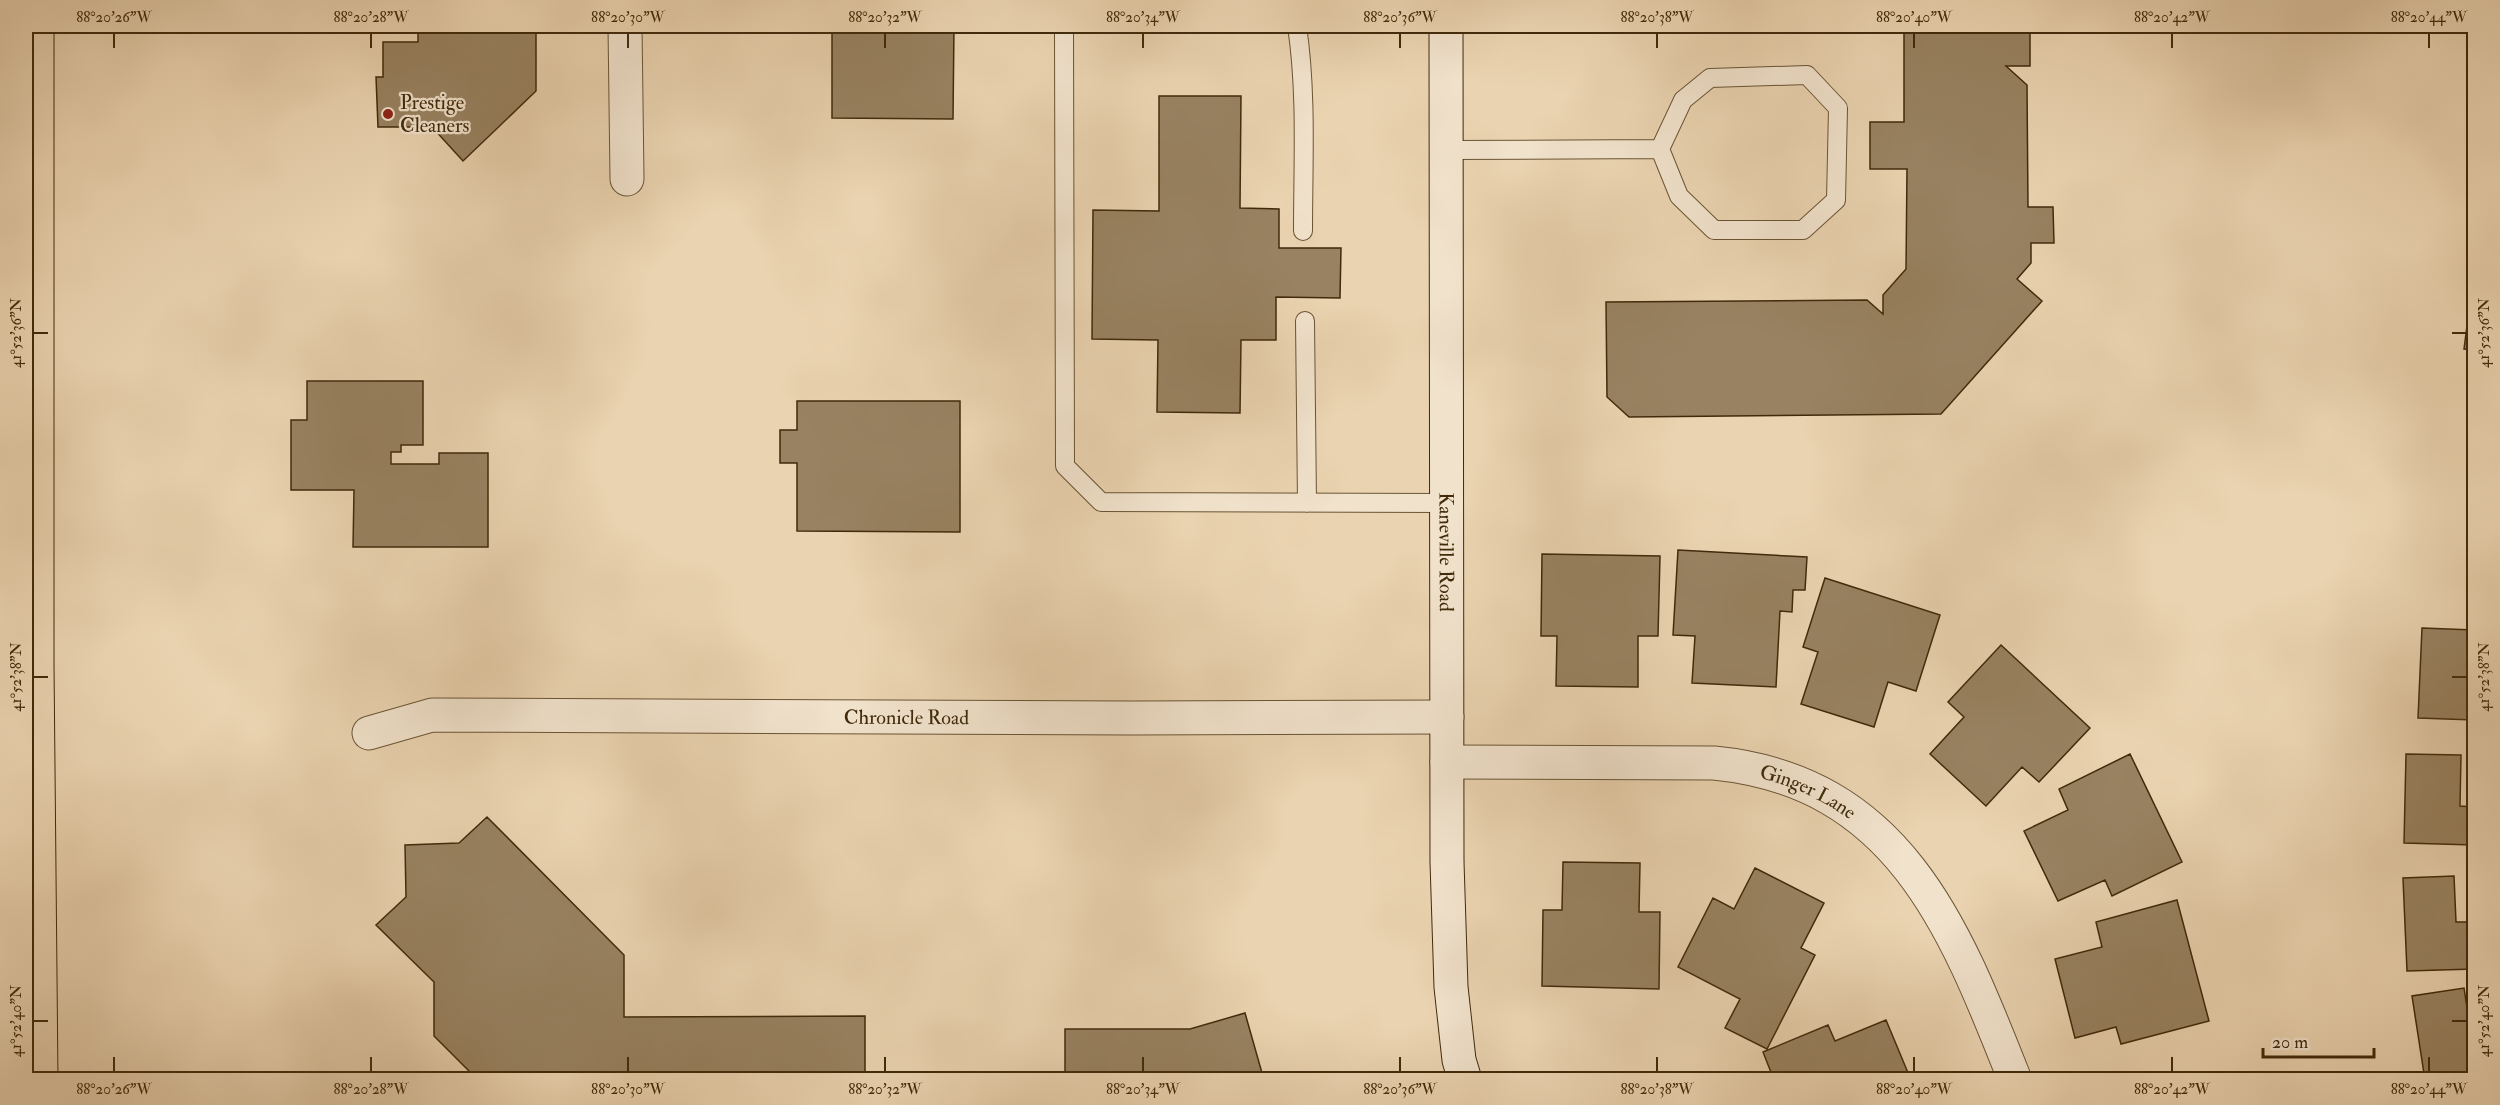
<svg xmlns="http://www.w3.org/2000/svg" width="2500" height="1105" font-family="'IM FELL Double Pica',serif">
<rect width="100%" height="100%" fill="#ead3b0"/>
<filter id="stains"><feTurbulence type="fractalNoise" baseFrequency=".00333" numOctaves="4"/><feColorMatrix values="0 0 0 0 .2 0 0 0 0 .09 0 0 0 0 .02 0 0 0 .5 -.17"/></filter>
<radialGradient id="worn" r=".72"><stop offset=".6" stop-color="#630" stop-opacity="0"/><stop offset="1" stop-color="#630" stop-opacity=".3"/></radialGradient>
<path fill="#988261" stroke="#402a0b" stroke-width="1.5" d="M418,26h118v65l-73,70 -31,-34h-54l-2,-50h7v-35h35z
M832,26h122l-1,93 -121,-1z
M1904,26l126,2v38h-24l21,19 1,122h25l1,36h-23v20l-14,16 25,22 -101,113 -312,3 -22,-20 -1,-95 261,-2 16,14v-19l23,-26 1,-100h-37v-47h34z
M1159,96h82l-1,112 39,1v39h62l-1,50 -64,-1v43h-35l-1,73 -83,-1 1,-72 -66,-1 1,-129 66,1z
M2468,318l6,1v31l-10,-1z
M307,381h116v64h-22v7h-10v12h48v-11h49v94h-135l1,-57h-63v-70h16z
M797,401h163v131l-163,-1v-68h-17v-33h17z
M1678,550l129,7 -2,33h-12l-1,22 -12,-1 -4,76 -84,-4 3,-47 -22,-1z
M1542,554l118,2 -2,80h-20v51l-82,-1 1,-50h-16z
M1825,578l115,37 -24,76 -28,-9 -14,45 -73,-23 17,-52 -15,-5z
M2422,628l52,2v90l-56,-2z
M2001,645l89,83 -51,54 -17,-15 -36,39 -56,-52 34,-37 -16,-15z
M2130,754l52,108 -70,34 -7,-16 -47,21 -34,-70 44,-21 -9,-21z
M2406,754l55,1 -1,51 14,1v38l-70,-2z
M487,817l137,138v62l241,-1v64h-387l-44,-44v-54l-58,-57 30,-28 -1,-52 54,-2z
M1563,862l77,1 -1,49h21l-1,77 -117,-3 1,-76h19z
M1755,868l69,35 -23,45 14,7 -48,94 -42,-21 15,-29 -62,-32 35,-69 21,11z
M2454,876l2,46h18v47l-67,2 -4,-93z
M2177,900l32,121 -88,23 -5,-17 -41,11 -20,-79 47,-12 -6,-25z
M2464,988l10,65v27h-49l-13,-84z
M1245,1013l19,67h-233v-4h34v-47h125z
M1886,1020l25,60h-137l-11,-28 65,-27 7,16z"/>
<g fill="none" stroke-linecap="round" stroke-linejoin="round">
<defs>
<path id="service" d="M1064,26l1,440 36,36 346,1
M1297,26c10,67 6,138 6,205
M1807,75l31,33 -2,92 -33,30h-89l-35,-34 -19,-47 23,-49 27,-22z
M1446,150l214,-1
M1305,321l2,182"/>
<g id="minor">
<path d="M625,26l2,153"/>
<path id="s1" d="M369,733l63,-18 699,3 316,-1"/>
<path id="s2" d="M1447,762l267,1c185,18 241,165 301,317"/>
</g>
<g id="secondary">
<path id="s3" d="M1446,26l1,836 4,125 8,73 6,20"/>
</g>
<path id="primary" d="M37,26v638l4,416"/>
</defs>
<use href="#service" stroke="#6a5434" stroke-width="20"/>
<use href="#minor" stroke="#6a5434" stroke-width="35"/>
<use href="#secondary" stroke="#402a0b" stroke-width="35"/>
<use href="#primary" stroke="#402a0b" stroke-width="35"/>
<use href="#service" stroke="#f1e2cc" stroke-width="18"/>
<use href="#minor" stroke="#f1e2cc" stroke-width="33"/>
<use href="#secondary" stroke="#f1e2cc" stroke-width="33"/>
<use href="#primary" stroke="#ead3b0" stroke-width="33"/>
</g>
<path fill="none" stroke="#402a0b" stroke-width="2" d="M114,33v15M371,33v15M628,33v15M885,33v15M1143,33v15M1400,33v15M1657,33v15M1914,33v15M2172,33v15M2429,33v15M33,333h15M2452,333h15M33,677h15M2452,677h15M33,1021h15M2452,1021h15M114,1057v15M371,1057v15M628,1057v15M885,1057v15M1143,1057v15M1400,1057v15M1657,1057v15M1914,1057v15M2172,1057v15M2429,1057v15"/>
<circle fill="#8f2418" stroke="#f1e2cc" stroke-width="2" cx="388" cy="114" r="6"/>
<g text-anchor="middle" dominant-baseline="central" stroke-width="4.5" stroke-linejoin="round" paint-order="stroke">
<g font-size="20" fill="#402a0b" stroke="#f1e2cc" text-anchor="start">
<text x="400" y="102">Prestige<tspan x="400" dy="23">Cleaners</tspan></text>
</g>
<g font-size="20" fill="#402a0b" stroke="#f1e2cc">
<text stroke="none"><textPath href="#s3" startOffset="526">Kaneville Road</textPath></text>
<text stroke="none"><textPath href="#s1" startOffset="540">Chronicle Road</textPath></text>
<text stroke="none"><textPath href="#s2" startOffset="366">Ginger Lane</textPath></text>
</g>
</g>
<rect width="2500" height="1105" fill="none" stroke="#ead3b0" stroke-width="66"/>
<path d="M2263 1048v9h111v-9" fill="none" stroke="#402a0b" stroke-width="3"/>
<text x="2272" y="1048" font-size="18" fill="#402a0b" stroke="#f1e2cc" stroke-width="4.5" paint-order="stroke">20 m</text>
<rect x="33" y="33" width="2434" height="1039" fill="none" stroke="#402a0b" stroke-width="2"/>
<g font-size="15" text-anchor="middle" fill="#402a0b">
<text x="114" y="22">88°20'26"W</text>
<text x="371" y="22">88°20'28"W</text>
<text x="628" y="22">88°20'30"W</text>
<text x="885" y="22">88°20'32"W</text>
<text x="1143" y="22">88°20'34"W</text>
<text x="1400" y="22">88°20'36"W</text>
<text x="1657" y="22">88°20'38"W</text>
<text x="1914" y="22">88°20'40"W</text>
<text x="2172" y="22">88°20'42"W</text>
<text x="2429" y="22">88°20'44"W</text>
<text transform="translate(2484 333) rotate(-90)" y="5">41°52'36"N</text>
<text transform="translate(16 333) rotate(-90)" y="5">41°52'36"N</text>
<text transform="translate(2484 677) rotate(-90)" y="5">41°52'38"N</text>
<text transform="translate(16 677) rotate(-90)" y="5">41°52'38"N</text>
<text transform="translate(2484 1021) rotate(-90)" y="5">41°52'40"N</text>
<text transform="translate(16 1021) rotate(-90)" y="5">41°52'40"N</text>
<text x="114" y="1094">88°20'26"W</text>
<text x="371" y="1094">88°20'28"W</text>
<text x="628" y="1094">88°20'30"W</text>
<text x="885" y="1094">88°20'32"W</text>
<text x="1143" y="1094">88°20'34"W</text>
<text x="1400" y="1094">88°20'36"W</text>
<text x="1657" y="1094">88°20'38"W</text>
<text x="1914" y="1094">88°20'40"W</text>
<text x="2172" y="1094">88°20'42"W</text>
<text x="2429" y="1094">88°20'44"W</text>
</g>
<rect width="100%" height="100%" filter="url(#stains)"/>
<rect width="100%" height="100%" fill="url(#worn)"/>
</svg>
